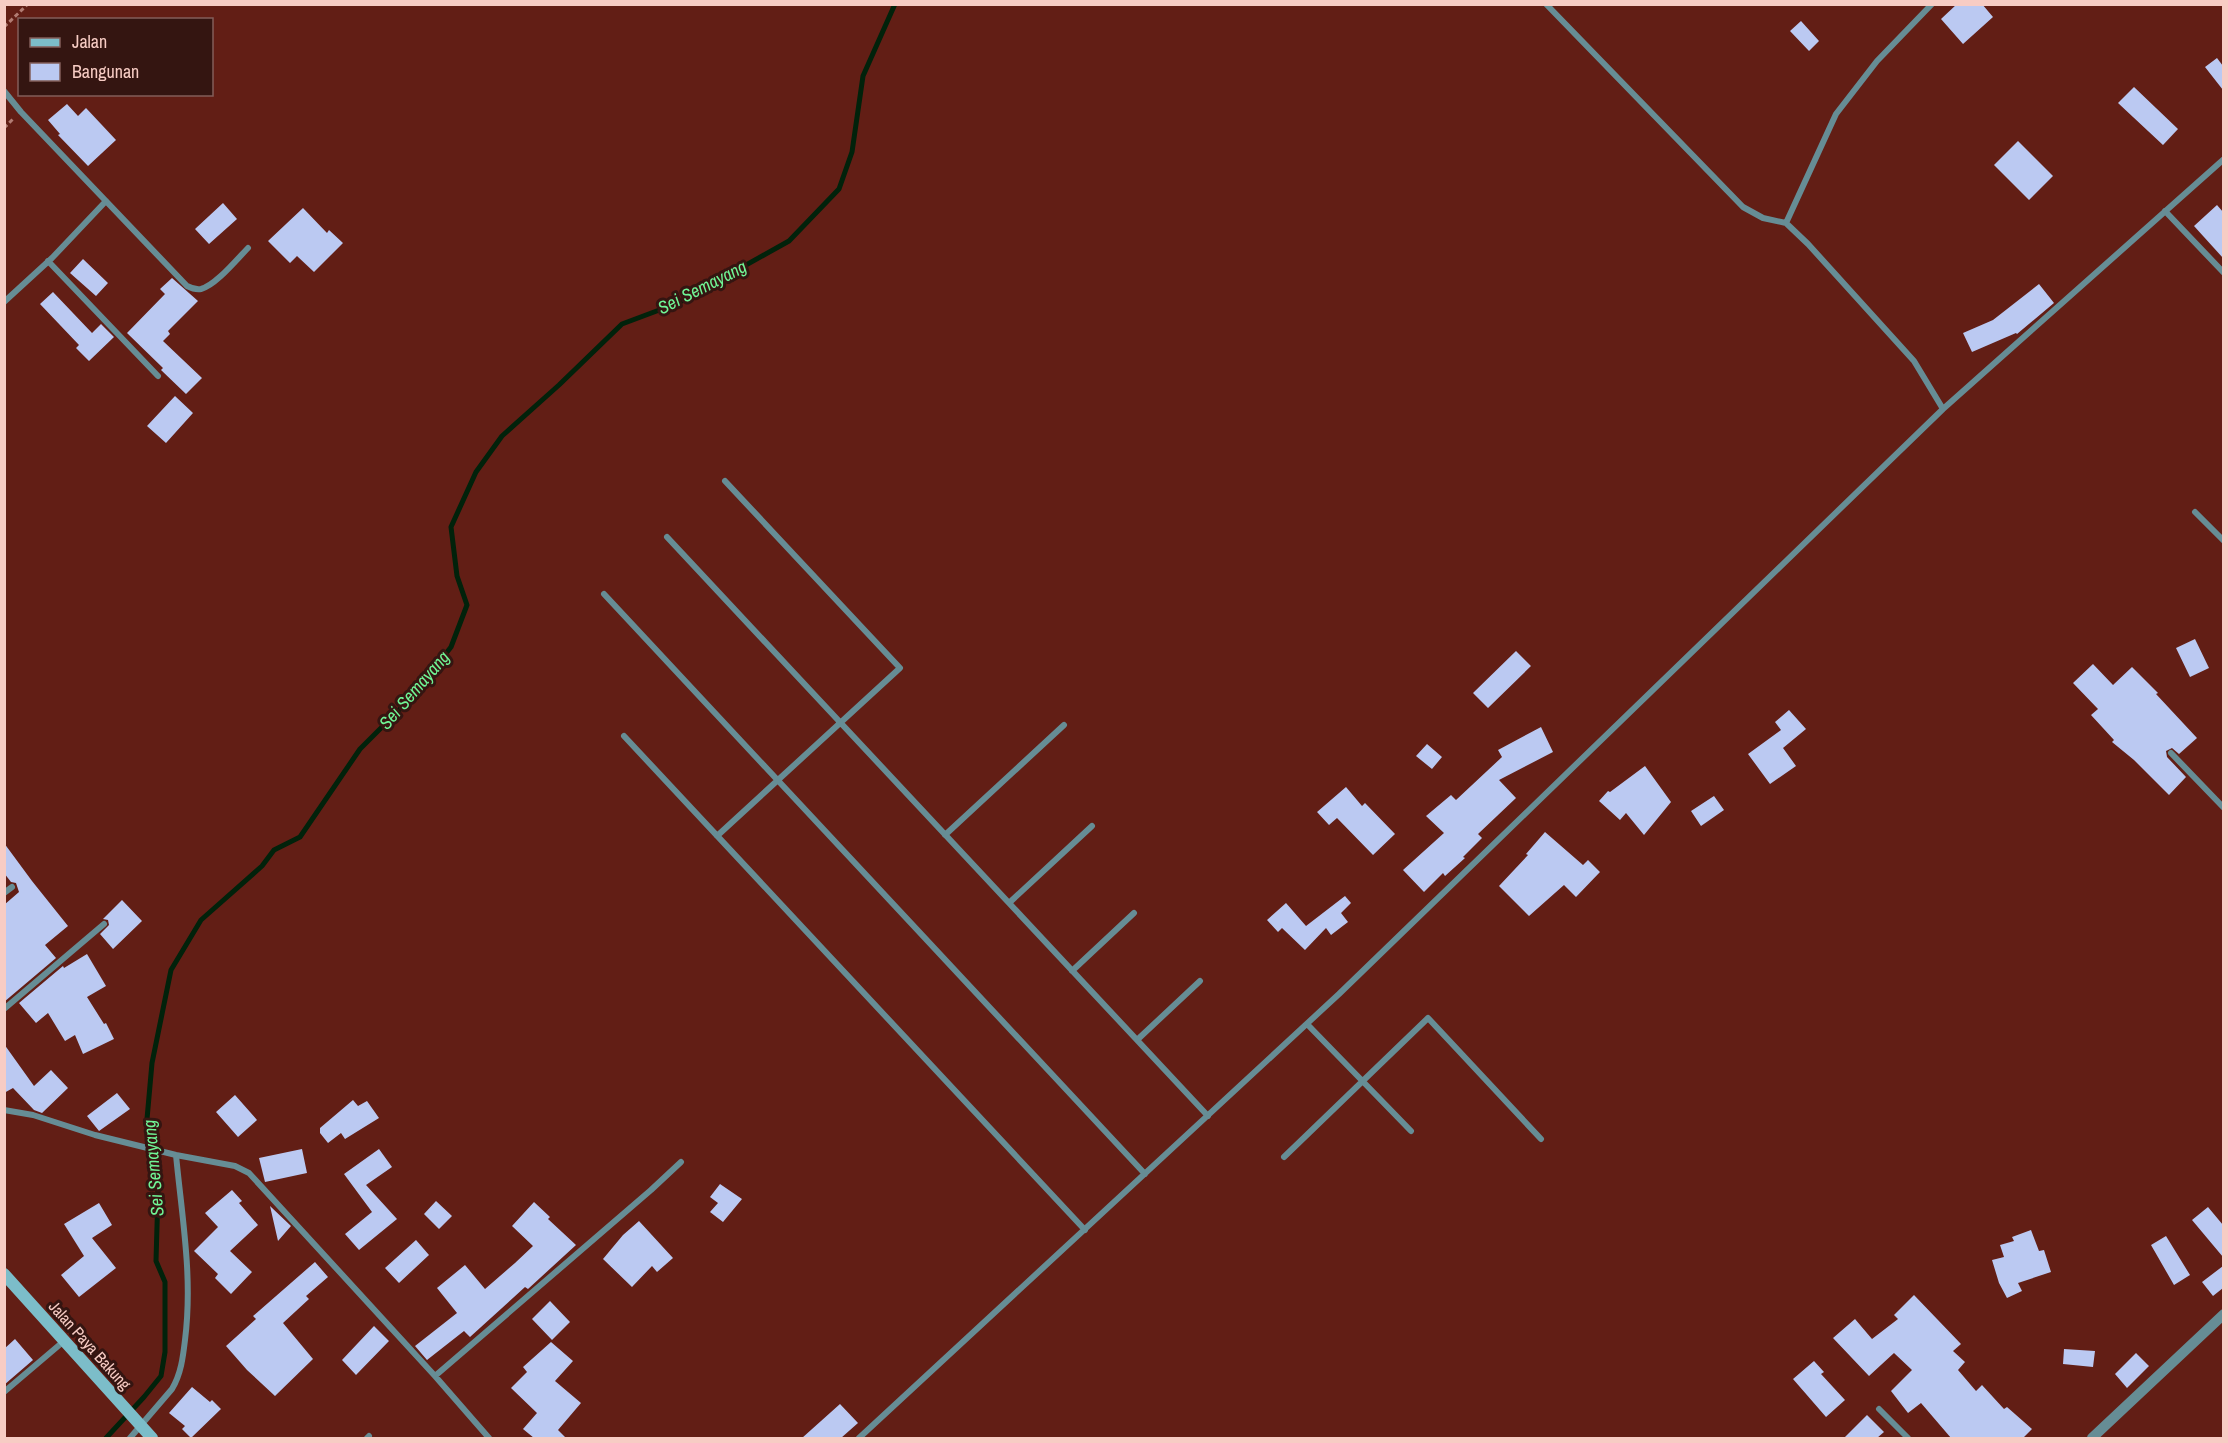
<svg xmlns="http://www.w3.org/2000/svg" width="2228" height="1443" font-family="'Archivo Narrow',sans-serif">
<rect width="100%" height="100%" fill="#621e15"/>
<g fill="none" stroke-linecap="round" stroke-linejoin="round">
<path stroke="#01220b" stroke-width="5" d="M106,1438l38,-41 17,-21 4,-24v-70l-9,-21 2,-69 -11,-73 5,-56 19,-93 30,-50 61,-54 12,-16 26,-13 60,-88 52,-52 39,-50 16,-42 -10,-29 -6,-49 25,-55 26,-36 57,-51 63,-61 56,-21 111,-62 50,-52 13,-37 11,-76 32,-72"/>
</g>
<path fill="#bbc9f2" d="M1957,4h25l11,13 -30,27 -22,-25z
M1801,21l18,20 -10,10 -19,-20z
M2217,58l6,8v24l-18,-23z
M2134,87l44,42 -15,16 -45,-42z
M67,104l11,12 8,-8 30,32 -28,26 -30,-31 2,-1 -12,-14z
M2018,141l35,35 -24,24 -35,-35z
M223,203l14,16 -28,25 -14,-15z
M2217,205l6,7v46l-29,-32z
M303,208l24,25 2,-3 14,13 -29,29 -17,-16 -7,7 -22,-22z
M83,259l25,24 -12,13 -26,-23z
M172,278l26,23 -30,30 2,3 -7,7 39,37 -16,16 -25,-24 2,-2 -36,-35 38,-39 -5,-5z
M2039,284l15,19 -37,31 -1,-1 -44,19 -9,-19 30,-13z
M53,292l39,41 9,-9 13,13 -25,24 -13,-13 3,-3 -39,-41z
M175,396l18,17 -27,30 -19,-17z
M2195,639l14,29 -19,9 -14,-29z
M1516,651l15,15 -43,42 -15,-15z
M2093,664l20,21 19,-18 26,26 -2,1 41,44 -18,16 -7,-6 -6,3 1,6 19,20 -17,18 -35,-35 -22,-18 2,-2 -23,-25 7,-6 -25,-26z
M1789,710l17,19 -23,19 13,18 -26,18 -22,-30 33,-24 -6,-8z
M1541,727l12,25 -54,28 17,18 -38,36 4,4 -19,19 2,1 -20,18 -2,-3 -19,19 -21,-22 41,-37 -18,-17 25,-21 5,5 46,-43 -4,-7z
M1427,744l15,13 -10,12 -16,-13z
M1645,766l26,36 -27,33 -18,-22 -6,7 -21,-19 9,-10 2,1z
M1346,787l16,19 3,-3 30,31 -22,21 -36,-37 -8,7 -12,-13z
M1714,796l10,14 -23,16 -10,-15z
M1545,832l38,33 5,-5 12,12 -24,25 -12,-12 -35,31 -30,-30 29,-31 -2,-1z
M4,843l28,38 36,45 -23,19 11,13 -52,44v-97l15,-13 -3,-9 -5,-1 -7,-9z
M1345,896l6,7 -10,10 7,9 -17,13 -5,-7 -21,22 -23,-22 -4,4 -11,-12 19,-17 20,23z
M122,900l20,21 -29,28 -13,-15 9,-9 -1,-5 -5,-1z
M87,954l19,32 -19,11 17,27 2,-1 8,16 -31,15 -8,-19 -10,6 -17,-28 -12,10 -17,-20 44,-37 1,2z
M4,1044l30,42 17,-16 17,18 -26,25 -8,-3 -21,-22 -9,5z
M117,1093l13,16 -31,22 -12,-15z
M235,1095l22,25 -19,17 -22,-25z
M353,1100l5,6 9,-5 12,17 -34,21 -4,-6 -13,10 -8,-10v-5z
M302,1149l5,24 -42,9 -6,-24z
M379,1149l13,18 -26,18 31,34 -38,31 -14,-16 27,-22 -28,-38z
M720,1184l22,15 -19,23 -13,-10 8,-9 -8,-6z
M232,1190l10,11 -3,2 19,22 -28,26 22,21 -21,22 -16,-16 3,-4 -24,-23 24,-24 -13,-14z
M436,1201l16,15 -13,13 -15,-15z
M534,1202l16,15 -2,2 28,26 -48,44 -3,-2 -55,50 -6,-6 -37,29 -12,-14 42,-33 -20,-25 28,-23 20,24 30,-26 18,-17 -21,-20z
M99,1203l13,22 -20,13 24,30 -37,29 -18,-22 23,-19 -20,-32z
M270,1206l21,20 -13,15z
M2208,1207l15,18v32l-31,-37z
M639,1221l34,37 -16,14 -5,-6 -20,21 -29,-28 20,-24z
M2031,1230l8,21 5,-1 7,22 -33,11 4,8 -15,7 -8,-15 -7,-23 12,-3 -4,-12 14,-4 -2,-4z
M2166,1236l24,39 -16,10 -23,-40z
M416,1240l13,15 -30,28 -14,-15z
M315,1262l13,15 -22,19 3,3 -26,24 30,36 -38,37 -28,-26 -21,-24 30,-27 -3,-3z
M2223,1266v22l-10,8 -11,-14z
M1914,1295l47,49 -8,7 12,11 -7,8 18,21 6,-6 22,24 3,-2 25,22 -9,9h-72l-30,-35 -13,10 -17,-22 21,-21 -18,-17 -25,23 -36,-38 22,-19 17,20 26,-20 -4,-4z
M550,1301l20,21 -18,18 -20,-21z
M374,1326l15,15 -33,34 -14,-15z
M15,1339l18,21 -29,25v-36z
M551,1342l22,19 -18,20 26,22 -23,27 8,8h-32l-11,-9 14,-16 -26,-25 16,-16 -4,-5z
M2064,1349l31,2 -2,16 -30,-3z
M2136,1353l13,13 -22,22 -12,-14z
M1814,1361l10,11 -3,2 24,26 -19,17 -33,-38z
M192,1387l18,15 2,-2 9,9 -30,29 -9,-9 3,-3 -16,-13z
M840,1404l18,19 -17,15h-39z
M1867,1415l17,17 -7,6h-33z"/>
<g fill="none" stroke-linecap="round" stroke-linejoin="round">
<path stroke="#b27c73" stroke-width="3" stroke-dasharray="4.5 3" stroke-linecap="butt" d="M4,27l24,-23
M4,128l9,-9"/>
<path stroke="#668d95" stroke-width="6" d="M1546,4l197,203 20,11 23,5 22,21 106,117 29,48
M4,91l17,21 166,174c4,2 8,4 14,3 15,-4 36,-30 47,-41
M2165,211l59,62
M1786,223l50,-109 41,-53 55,-57
M48,261l110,115
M4,302l48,-44 54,-57
M2195,512l29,29
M667,537l541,579
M604,594l541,580
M624,736l461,494
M2171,753l53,55
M945,835l119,-110
M717,836l183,-168 -175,-187
M4,893l8,-6
M1009,903l83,-77
M1072,971l62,-58
M4,1009l100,-85
M1307,1024l104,107
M1137,1040l63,-59
M4,1110l29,5 62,20 81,20 59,11 14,7 186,203 54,62
M1284,1157l144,-139 113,121
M435,1376l216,-186 30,-28
M4,1392l60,-51
M1879,1409l29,29
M130,1438l42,-49c9,-15 11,-32 13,-49 8,-63 -3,-122 -9,-185
M367,1438l2,-2
M859,1438l480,-444 604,-585 281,-250"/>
<path stroke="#668d95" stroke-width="10" d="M2092,1438l132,-124"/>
<path stroke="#7cbdc9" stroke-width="12" d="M4,1274l148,164"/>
</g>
<g text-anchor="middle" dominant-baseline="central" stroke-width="6" stroke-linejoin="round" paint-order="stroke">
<g font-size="16" fill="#f7ccc4" stroke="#341511">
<text transform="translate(90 1345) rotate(48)">Jalan Paya Bakung</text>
</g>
<g font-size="18" font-style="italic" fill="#70f595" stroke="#341511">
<text transform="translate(702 287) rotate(-27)">Sei Semayang</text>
<text transform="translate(414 690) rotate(-49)">Sei Semayang</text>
<text transform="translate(153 1168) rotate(-95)">Sei Semayang</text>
</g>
</g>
<rect width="2228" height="1443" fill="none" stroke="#f7ccc4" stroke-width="12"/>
<rect x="18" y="18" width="195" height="78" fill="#341511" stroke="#825e59" stroke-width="1.5"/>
<rect x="30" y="38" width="30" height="9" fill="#7cbdc9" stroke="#825e59" stroke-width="1.5"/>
<text x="72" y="48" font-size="18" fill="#f7ccc4">Jalan</text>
<rect x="30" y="63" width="30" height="18" fill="#bbc9f2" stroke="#825e59" stroke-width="1.5"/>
<text x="72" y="78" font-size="18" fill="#f7ccc4">Bangunan</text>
</svg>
